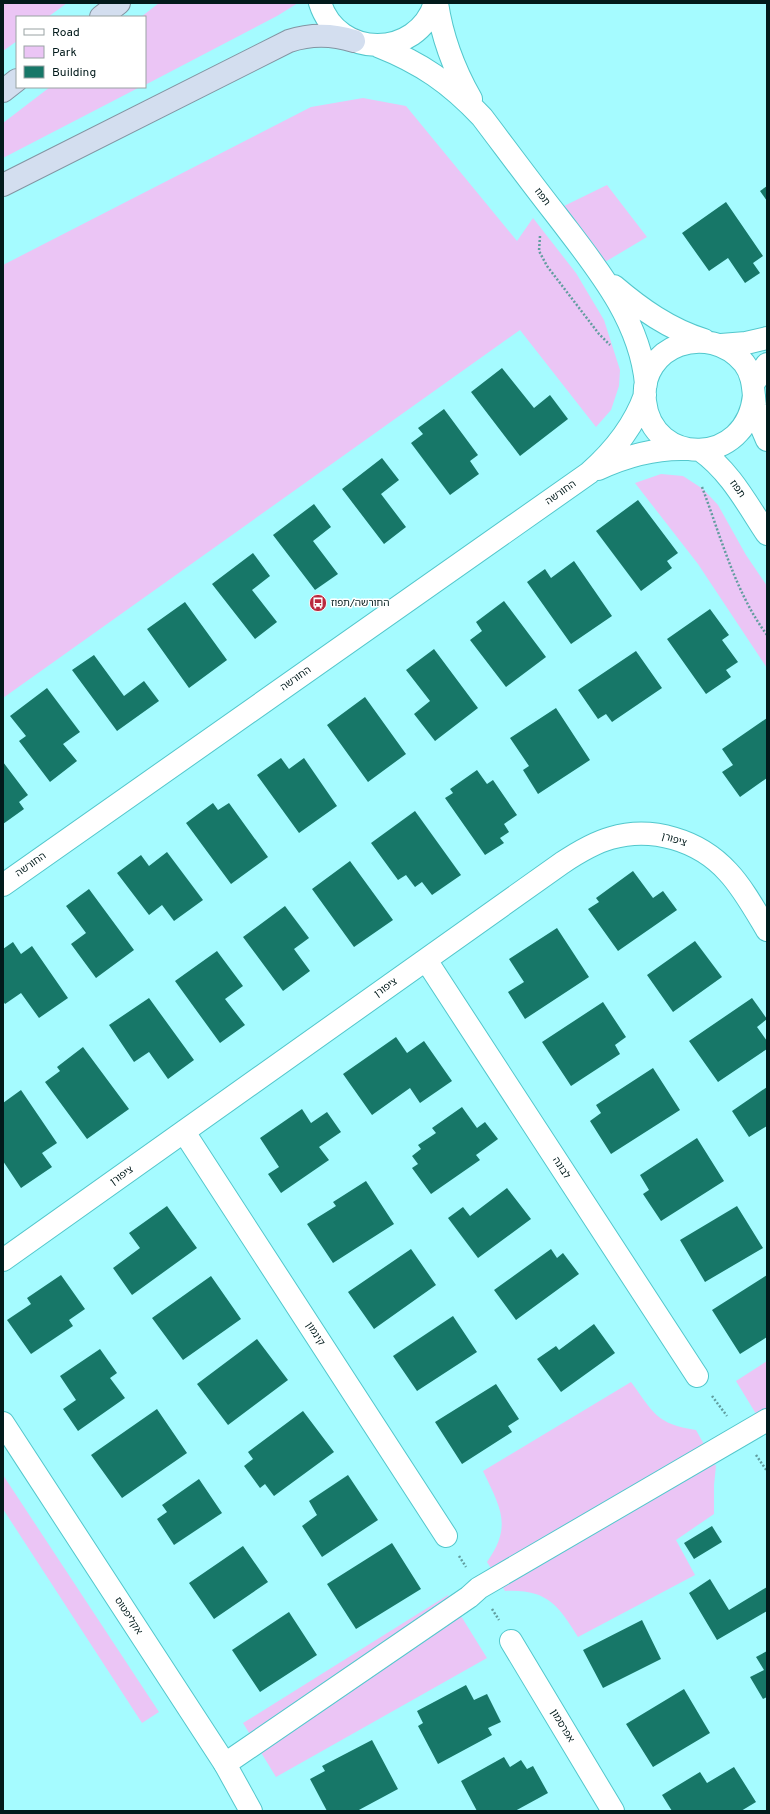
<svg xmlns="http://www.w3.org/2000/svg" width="770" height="1814" font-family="Overpass,'Noto Sans Hebrew',sans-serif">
<rect width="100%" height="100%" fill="#a5fbff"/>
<path fill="#ebc5f5" d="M3,3h64l-19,14h-31v24l-14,10z
M159,3h139l-21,13 -132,69v-68h-4z
M50,87h90l-137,71v-35z
M363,98l43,8 111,135 16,-23 43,55 28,47 16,50 -1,16 -8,24 -15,17 -76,-97 -517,368v-433l308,-158z
M607,185l40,52 -42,25 -41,-56z
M661,474l22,2 20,13 15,16 28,50 21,31v82l-69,-104 -63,-81z
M767,1361v71l-31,-51z
M631,1382c23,31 25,42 65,48l20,36 -2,19v29l-38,26 19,35 -117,62c-20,-32 -31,-48 -73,-46l-18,-29c26,-36 13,-55 -4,-91z
M3,1475l156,237 -17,11 -139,-214z
M448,1595l39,63 -211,119 -33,-54z"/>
<path fill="#177768" d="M767,186v15l-7,-10z
M726,202l37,54 -10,7 7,10 -15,10 -17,-25 -19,13 -27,-38z
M502,368l32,40 16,-13 18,24 -48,37 -49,-64z
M444,409l34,46 -8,6 9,13 -29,21 -39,-52 12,-9 -5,-6z
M382,458l17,22 -18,14 25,33 -22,17 -42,-55z
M638,500l40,53 -11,8 5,7 -31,23 -45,-60z
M314,504l17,23 -18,14 25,33 -23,16 -42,-55z
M253,553l17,23 -18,14 25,32 -22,17 -43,-55z
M574,561l38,55 -41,28 -44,-62 18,-13 6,9z
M504,601l42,56 -40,30 -36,-47 12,-9 -6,-9z
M185,602l42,58 -38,28 -42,-59z
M710,609l19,26 -7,5 16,22 -12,8 5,7 -25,17 -39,-55z
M434,649l44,59 -43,33 -21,-27 16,-13 -24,-31z
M636,651l26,37 -50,34 -6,-8 -8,5 -20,-29z
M94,655l30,41 20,-15 15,20 -42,30 -45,-61z
M47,688l33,44 -17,12 14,17 -27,21 -31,-41 7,-5 -16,-20z
M365,697l41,57 -38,28 -41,-57z
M556,708l34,52 -52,34 -15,-24 6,-4 -19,-28z
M767,718v60l-27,19 -18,-25 11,-7 -11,-16z
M281,758l8,11 15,-11 33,48 -38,27 -42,-58z
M3,762l25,33 -9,7 5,7 -21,15z
M477,770l10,14 6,-4 24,35 -13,9 5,8 -9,6 4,5 -19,12 -40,-57 8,-5 -3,-4z
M213,803l5,7 11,-7 39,54 -37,27 -45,-61z
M415,811l46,64 -29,20 -10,-13 -7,5 -9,-12 -8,5 -27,-37z
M167,852l36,48 -29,21 -12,-16 -13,10 -32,-42 24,-18 8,11z
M350,861l43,59 -39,27 -42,-58z
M633,871l20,27 10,-7 14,19 -59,41 -30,-42 11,-7 -3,-4z
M89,889l45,61 -38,28 -25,-34 15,-11 -20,-27z
M285,906l24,32 -15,11 16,22 -27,20 -40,-54z
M557,928l32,49 -64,42 -17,-27 16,-10 -15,-23z
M695,941l27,36 -49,35 -26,-37z
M13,942l8,12 11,-8 36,52 -29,20 -18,-25 -16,11 -2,-3v-52z
M217,951l26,35 -18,13 20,26 -25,18 -45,-62z
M149,998l45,62 -26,19 -19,-27 -15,10 -25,-37z
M752,998l15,21 -10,8 10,14v8l-49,33 -29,-41z
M603,1002l23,35 -11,8 5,9 -49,32 -29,-44z
M396,1037l11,16 17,-12 28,40 -32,22 -10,-15 -38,27 -29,-41z
M83,1047l46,62 -42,30 -42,-57 15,-11 -3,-4z
M653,1068l27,42 -69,44 -21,-33 11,-8 -5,-8z
M767,1087v39l-18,11 -17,-26z
M21,1090l36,53 -15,10 10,14 -31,21 -18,-27v-58z
M462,1107l15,21 8,-6 13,17 -22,16 4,5 -49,34 -19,-26 6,-4 -6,-8 9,-7 -3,-4 18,-12 -4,-5z
M302,1109l9,14 16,-11 14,20 -22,15 10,13 -48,33 -13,-19 11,-7 -19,-29z
M697,1138l27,43 -63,40 -18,-27 6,-4 -9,-15z
M366,1181l28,43 -61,39 -26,-39 29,-18 -3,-4z
M507,1188l24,31 -53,39 -30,-40 15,-11 7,9z
M167,1206l30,42 -65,47 -19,-27 27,-20 -11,-15z
M737,1206l26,42 -58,34 -25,-42z
M411,1249l25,36 -62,44 -26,-37z
M551,1249l6,9 6,-5 16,21 -63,46 -22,-30z
M61,1275l24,34 -16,11 4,6 -42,28 -24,-34 24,-16 -4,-6z
M767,1275v62l-27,17 -28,-44z
M211,1276l30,43 -58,41 -31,-42z
M453,1316l24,36 -60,39 -24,-35z
M594,1324l21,29 -54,39 -24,-33 19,-13 3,4z
M257,1339l31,41 -60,45 -31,-41z
M100,1349l17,24 -7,5 15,20 -47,33 -15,-22 13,-9 -16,-24z
M496,1384l23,35 -11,7 4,6 -50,32 -27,-42z
M157,1409l30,44 -65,45 -31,-43z
M303,1411l31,41 -60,44 -9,-12 -5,4 -16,-22 9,-7 -5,-7z
M348,1475l30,45 -56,37 -20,-31 15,-11 -8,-14z
M199,1479l23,34 -48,32 -17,-26 10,-7 -5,-7z
M712,1526l10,16 -28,17 -10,-16z
M392,1543l29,46 -65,40 -29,-45z
M243,1546l25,36 -54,37 -25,-36z
M710,1579l19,31 38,-23v24l-50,29 -28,-47z
M289,1612l28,43 -57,37 -28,-42z
M642,1620l19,39 -58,29 -20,-38z
M767,1651v46l-4,2 -13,-22 14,-7 -8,-13z
M466,1685l8,15 13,-6 14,28 -13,6 4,7 -54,29 -20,-38 5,-3 -6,-12z
M684,1689l26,44 -57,34 -27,-43z
M372,1740l26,49 -41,22h-30l-17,-32 15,-8 -3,-5z
M504,1757l6,10 11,-7 6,9 6,-3 15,27 -33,18h-38l-16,-30z
M734,1767l22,35 -15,9h-69l-10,-16 38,-23 7,11z"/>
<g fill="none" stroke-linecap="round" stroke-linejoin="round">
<defs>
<path id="pedestrian" d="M225,1764l244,-167 10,-9 288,-168"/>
<path id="minor" d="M721,345l25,-2 21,-5
M753,384l14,-20
M426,960l271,416
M184,1132l262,404
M3,1260l559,-397c15,-10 31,-20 49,-25 41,-12 88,2 117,34 15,16 27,38 39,58
M511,1641l102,170"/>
<path id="tertiary" d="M320,3c18,56 97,56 115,0
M437,3c5,34 17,66 34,96
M378,46c43,17 72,37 104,71 25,33 50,67 76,100 38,50 82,102 88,167
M614,286c27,23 55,43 90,54
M754,395c-7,72 -102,72 -109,6 -6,-56 64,-80 99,-38 10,13 9,28 11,43 2,12 7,23 12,34
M700,450c30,21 47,54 67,84
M598,469c28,-13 57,-21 88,-20
M3,885l586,-412c25,-22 45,-47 56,-78
M3,1423l222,341 26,47"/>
<path id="trunk" d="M101,17l18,-14
M3,91l14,-11
M3,185l286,-144c21,-7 43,-7 65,0"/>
</defs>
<use href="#pedestrian" stroke="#53c7cc" stroke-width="24"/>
<use href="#minor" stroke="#53c7cc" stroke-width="24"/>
<use href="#tertiary" stroke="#53c7cc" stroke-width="24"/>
<use href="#trunk" stroke="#8394a2" stroke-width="24"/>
<path stroke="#619d9f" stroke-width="2.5" stroke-dasharray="2 2" stroke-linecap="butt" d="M540,236l-1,15 8,15 52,68 11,11
M702,487c19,50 33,105 65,148
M712,1396l15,20
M756,1455l11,16
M459,1556l7,11
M492,1609l7,11"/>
<use href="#pedestrian" stroke="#fff" stroke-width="22"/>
<use href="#minor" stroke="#fff" stroke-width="22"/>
<use href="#tertiary" stroke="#fff" stroke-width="22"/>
<use href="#trunk" stroke="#d3deef" stroke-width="22"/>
</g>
<defs>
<symbol id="bus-disc" viewBox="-11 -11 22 22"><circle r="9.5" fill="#ba293e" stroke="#fff"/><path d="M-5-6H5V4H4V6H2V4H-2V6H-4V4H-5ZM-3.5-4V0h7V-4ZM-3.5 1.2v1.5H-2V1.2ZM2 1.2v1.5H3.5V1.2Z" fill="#fff"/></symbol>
</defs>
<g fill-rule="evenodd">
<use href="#bus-disc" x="308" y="593" width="20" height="20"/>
</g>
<g text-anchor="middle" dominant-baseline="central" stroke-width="3" stroke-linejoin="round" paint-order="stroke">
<g font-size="10" fill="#021a1b" stroke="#fff">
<text transform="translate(542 197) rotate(53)">תפוז</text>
<text transform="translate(737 489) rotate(55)">תפוז</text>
<text transform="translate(561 493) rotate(-35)">החורשה</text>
<text transform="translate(296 679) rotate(-35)">החורשה</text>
<text transform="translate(674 840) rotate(17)">ציפורן</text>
<text transform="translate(31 865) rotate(-35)">החורשה</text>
<text transform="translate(386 988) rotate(-35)">ציפורן</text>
<text transform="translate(561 1168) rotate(57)">לבונה</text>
<text transform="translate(122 1176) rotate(-35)">ציפורן</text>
<text transform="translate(315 1334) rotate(57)">קינמון</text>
<text transform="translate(128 1616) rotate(57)">אקליפטוס</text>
<text transform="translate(562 1726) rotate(59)">אפרסמון</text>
</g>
<g font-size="10" fill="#021a1b" stroke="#fff" text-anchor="start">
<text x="331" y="603">החורשה/תפוז</text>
</g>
</g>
<rect width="770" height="1814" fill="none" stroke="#021a1b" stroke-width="8"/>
<rect x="16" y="16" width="130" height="72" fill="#ffffff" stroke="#9aa3a4"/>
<rect x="24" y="29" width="20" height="6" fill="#ffffff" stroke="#9aa3a4"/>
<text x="52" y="36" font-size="12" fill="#021a1b">Road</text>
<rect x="24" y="46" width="20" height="12" fill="#ebc5f5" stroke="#9aa3a4"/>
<text x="52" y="56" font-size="12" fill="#021a1b">Park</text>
<rect x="24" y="66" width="20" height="12" fill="#177768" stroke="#9aa3a4"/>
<text x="52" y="76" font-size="12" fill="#021a1b">Building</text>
</svg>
